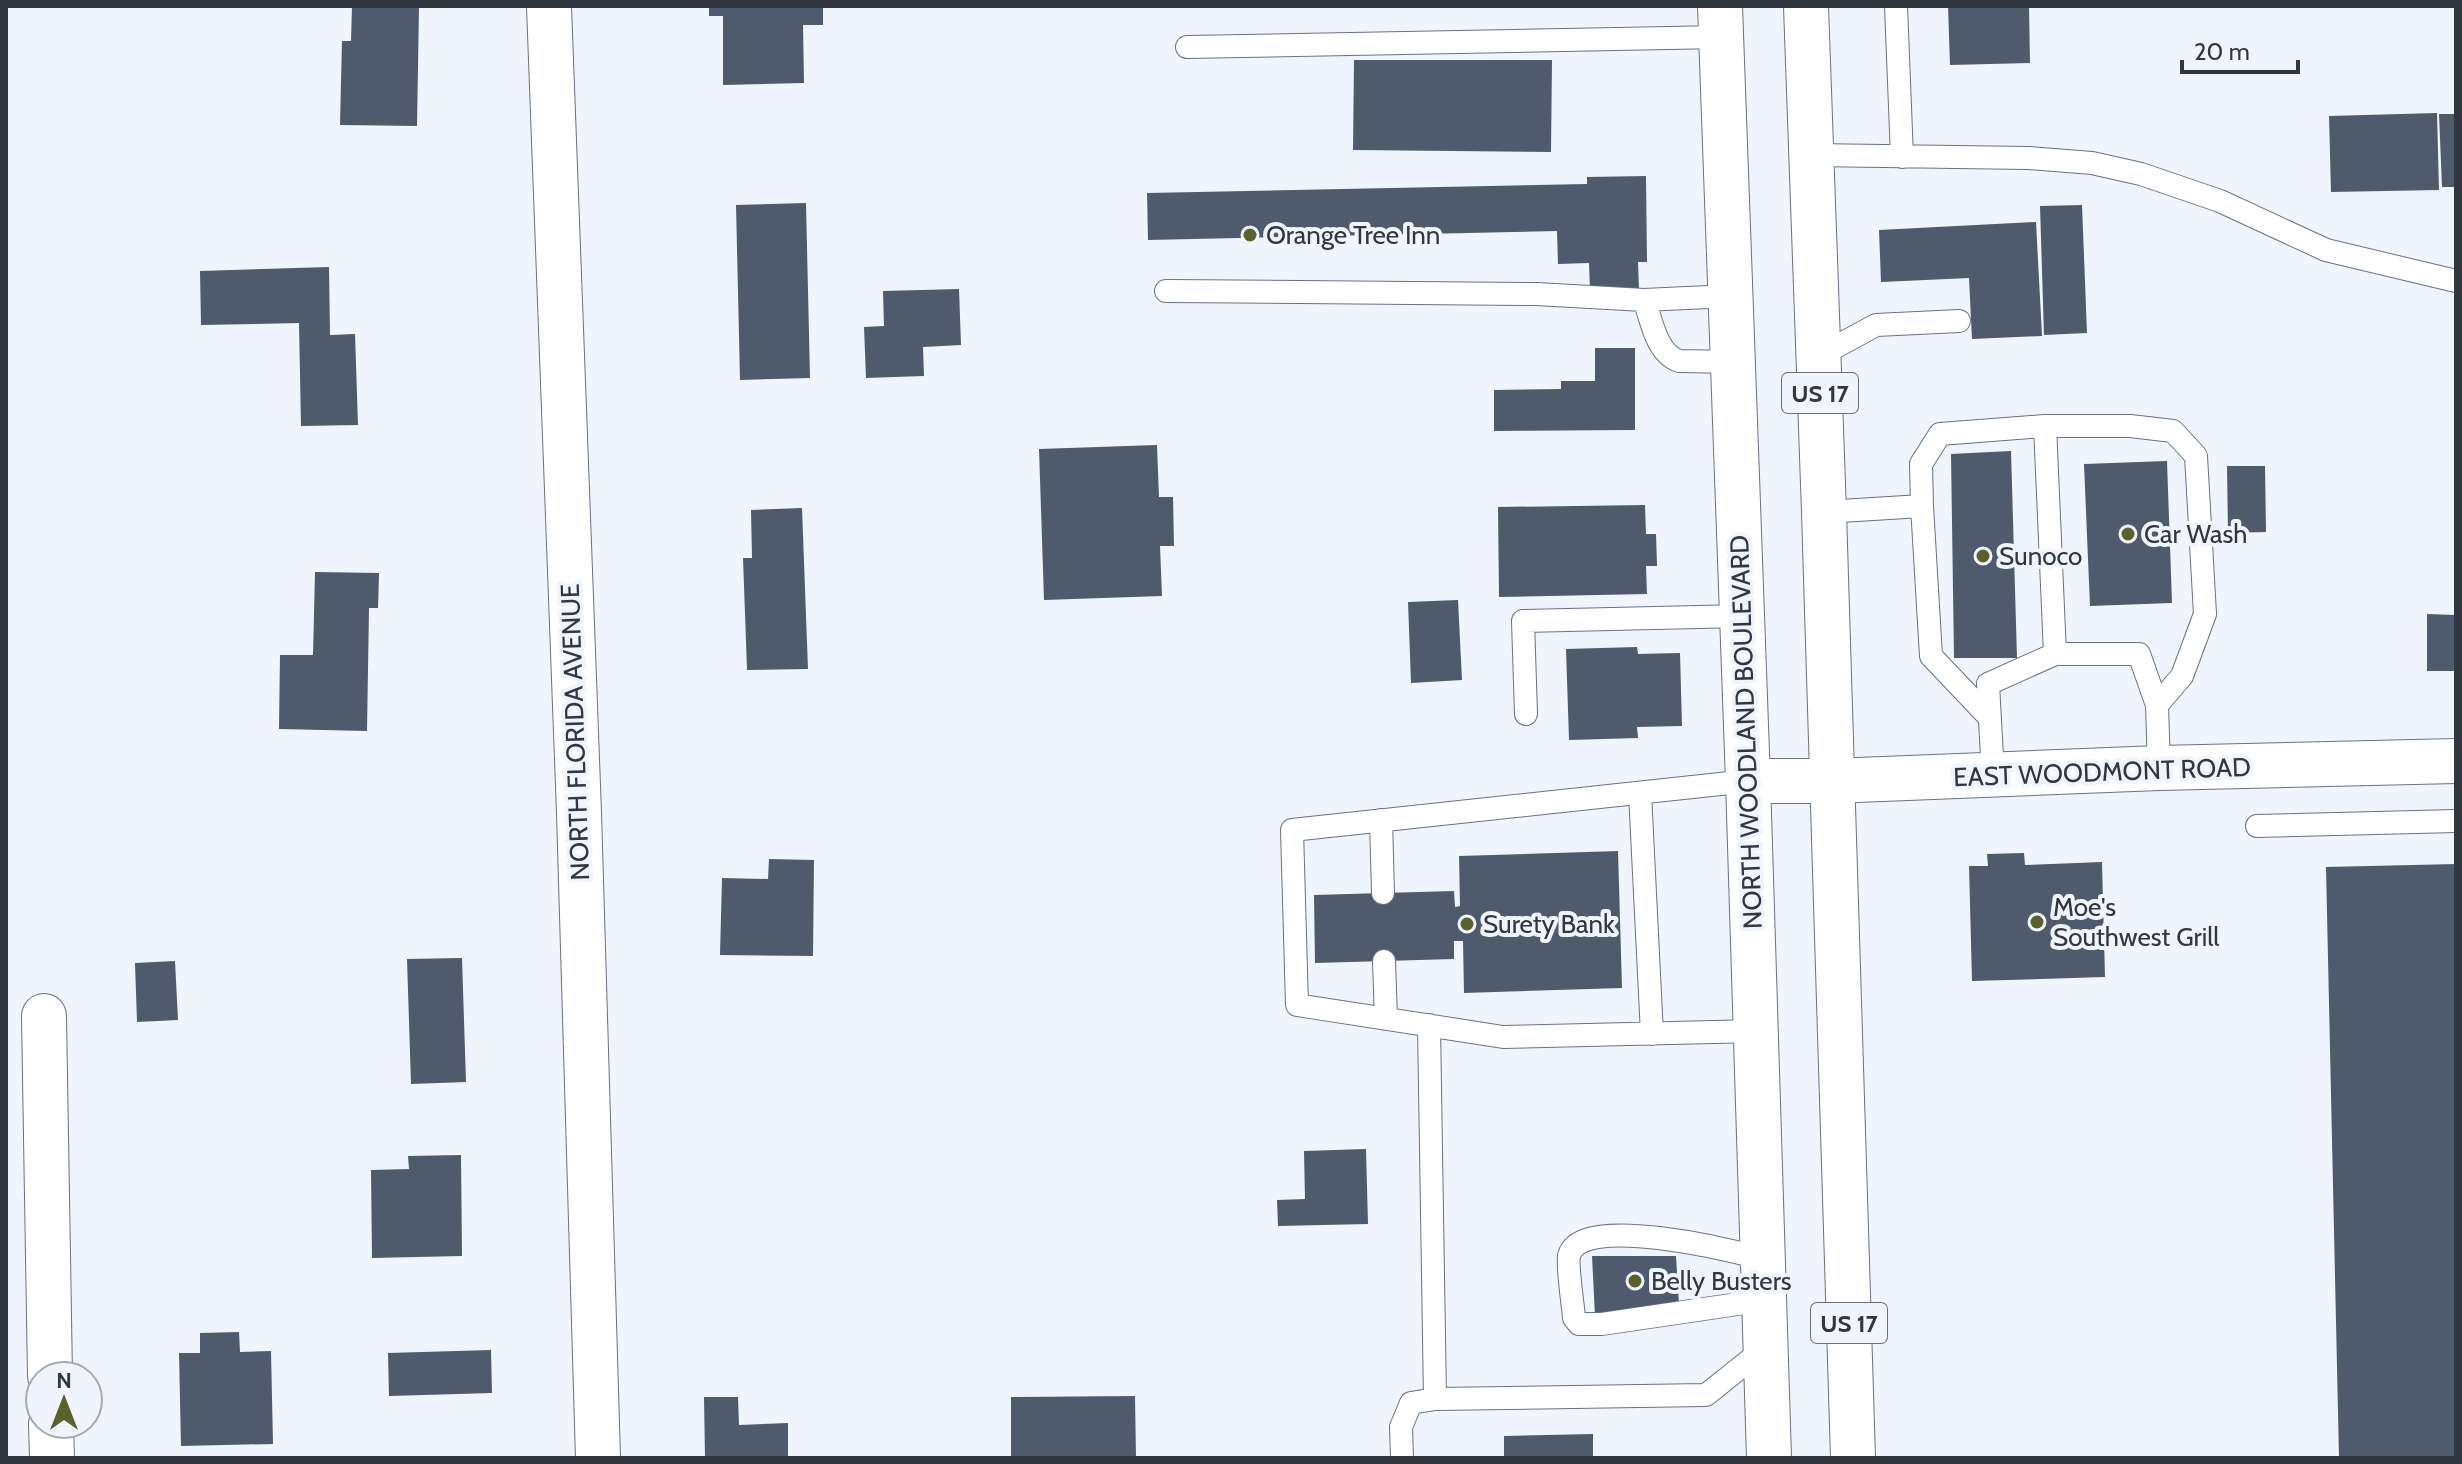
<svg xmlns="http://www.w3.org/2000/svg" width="2462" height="1464" font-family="Cabin,sans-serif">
<rect width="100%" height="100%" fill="#eff4fd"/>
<path fill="#4f5a6d" d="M352,6h67l-2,120 -77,-1 2,-84h9z
M709,6h114v19h-20l1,58 -81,2v-69h-14z
M1948,6h81l1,57 -80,2z
M1354,60h198l-1,92 -198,-2z
M2437,113l2,77 -108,2 -2,-76z
M2439,114h17v73h-14z
M1646,176l1,86h-9l1,27 -49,1 -1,-27 -31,1 -1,-33 -409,9 -1,-47 440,-9v-7z
M806,203l4,175 -70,2 -4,-175z
M2082,205l5,128 -43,2 -4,-129z
M2036,222l6,114 -70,3 -3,-61 -88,4 -2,-52z
M329,267l1,68 25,-1 3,91 -57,1 -2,-103 -98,2 -1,-54z
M959,289l2,56 -38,2 1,29 -58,2 -2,-51 20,-1 -1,-35z
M1595,348h40v82l-141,1v-41l67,-1v-8h34z
M1157,445l2,52h14l1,49h-14l2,50 -118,4 -5,-151z
M2011,451l6,207h-63l-3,-204z
M2167,461l5,142 -82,3 -6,-142z
M2227,466h38l1,66 -38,1z
M1645,505l1,29h10l1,32h-11l1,28 -148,3 -1,-90z
M802,508l6,161 -61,1 -4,-112h9l-1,-48z
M315,572l64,1 -1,35h-9l-2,123 -88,-2 1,-74h33z
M1458,600l4,80 -51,3 -3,-81z
M2427,614l29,1v56h-29z
M1637,647l1,7 42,-1 2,73 -45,1 1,11 -69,2 -3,-91z
M1618,851l4,137 -158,5 -1,-52h-9v18l-139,4 -1,-68 140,-4 1,16 5,-1 -1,-50z
M2024,853l1,12 77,-3 3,115 -133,4 -3,-115h19l-1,-12z
M769,859l45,1 -1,96 -93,-1 2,-77 46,1z
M2456,864v594h-117l-13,-591z
M462,958l4,124 -55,2 -4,-125z
M175,961l3,59 -41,2 -2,-59z
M1366,1149l2,75 -90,2 -1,-26 28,-1 -1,-48z
M461,1155l1,101 -90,2 -1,-88 38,-1 -1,-13z
M1592,1256h84l3,49 -84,11z
M239,1332l1,20 31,-1 2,93 -92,2 -2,-93h21v-20z
M491,1350l1,43 -103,3 -1,-43z
M1135,1396l1,62h-125v-61z
M704,1397h34l1,28 49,-2v35h-83z
M1593,1434v24h-89v-22z"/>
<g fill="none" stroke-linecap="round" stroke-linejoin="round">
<defs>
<path id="service" d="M1896,6l6,151
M1187,47l534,-10
M1811,155l218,3 63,5 49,11 79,27 106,49 130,31
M1166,291l370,3 108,6 86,-4
M1644,300c8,21 12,53 35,61l54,1
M1819,356l57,-31 83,-4
M2045,426h85l43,5 23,25 9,158 -23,62 -25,29
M1922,506l9,150 59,62
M1824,512l98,-6 -1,-42 19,-30 105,-8 10,228h84l18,51 2,63
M1526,714l-3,-93 219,-5
M1993,775l-5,-91 67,-30
M1748,781l-456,49 5,175 206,32 253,-6
M1640,793l12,241
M1381,820l2,73
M2257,826l199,-5
M1384,961l2,58
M1429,1025l6,374
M1763,1259c-29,-8 -184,-47 -194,-3 -2,10 4,49 5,62l5,6h23l163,-24
M1402,1458l-1,-31 10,-24 24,-4 271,-4 60,-48"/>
<path id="minor" d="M549,6l30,807 19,645
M1748,781h84l327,-13 297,-7
M44,1016l6,360
M51,1424l1,34"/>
<path id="primary" d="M1720,6l28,775 21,677
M1806,6l18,506 29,946"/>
</defs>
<use href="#service" stroke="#667285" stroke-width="24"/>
<use href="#minor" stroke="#667285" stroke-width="46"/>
<use href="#primary" stroke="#667285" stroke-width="46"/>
<use href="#service" stroke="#fff" stroke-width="22"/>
<use href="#minor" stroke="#fff" stroke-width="44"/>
<use href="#primary" stroke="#fff" stroke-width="44"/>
</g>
<g fill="#5b602d" stroke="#eff4fd" stroke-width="3">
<circle cx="1250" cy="235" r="8"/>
<circle cx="2128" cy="534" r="8"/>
<circle cx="1983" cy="556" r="8"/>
<circle cx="2037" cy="922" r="8"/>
<circle cx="1467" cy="924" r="8"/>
<circle cx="1635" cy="1281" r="8"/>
</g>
<g text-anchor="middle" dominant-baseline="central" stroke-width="8" stroke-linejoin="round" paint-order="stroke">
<g fill="#eff4fd" stroke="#6a6f78" stroke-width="2">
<rect x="1782" y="373" width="76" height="40" rx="6"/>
<rect x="1811" y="1303" width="76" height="40" rx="6"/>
</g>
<g font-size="24" font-weight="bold" fill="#31363f">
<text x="1820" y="393">US 17</text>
<text x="1849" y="1323">US 17</text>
</g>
<g font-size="26" fill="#31363f" stroke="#eff4fd" text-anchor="start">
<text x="1266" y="235">Orange Tree Inn</text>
<text x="2144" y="534">Car Wash</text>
<text x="1999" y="556">Sunoco</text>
<text x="2053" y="907">Moe's<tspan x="2053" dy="30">Southwest Grill</tspan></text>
<text x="1483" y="924">Surety Bank</text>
<text x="1651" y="1281">Belly Busters</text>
</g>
<g font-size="26" fill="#31363f" stroke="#eff4fd">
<text transform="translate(575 732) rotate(-92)">NORTH FLORIDA AVENUE</text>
<text transform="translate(1746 732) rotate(-92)">NORTH WOODLAND BOULEVARD</text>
<text transform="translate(2102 772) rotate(-2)">EAST WOODMONT ROAD</text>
</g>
</g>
<rect width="2462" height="1464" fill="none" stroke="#31363f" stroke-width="16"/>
<g transform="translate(64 1400)"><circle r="38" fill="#eff4fd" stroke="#a3a8b1" stroke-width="2"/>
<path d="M0-6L14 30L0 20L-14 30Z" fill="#5b602d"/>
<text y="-12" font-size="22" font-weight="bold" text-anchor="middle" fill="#31363f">N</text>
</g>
<path d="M2182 60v12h116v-12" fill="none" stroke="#31363f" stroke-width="4"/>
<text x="2194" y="60" font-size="24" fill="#31363f" stroke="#eff4fd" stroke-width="6" paint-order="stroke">20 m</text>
</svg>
